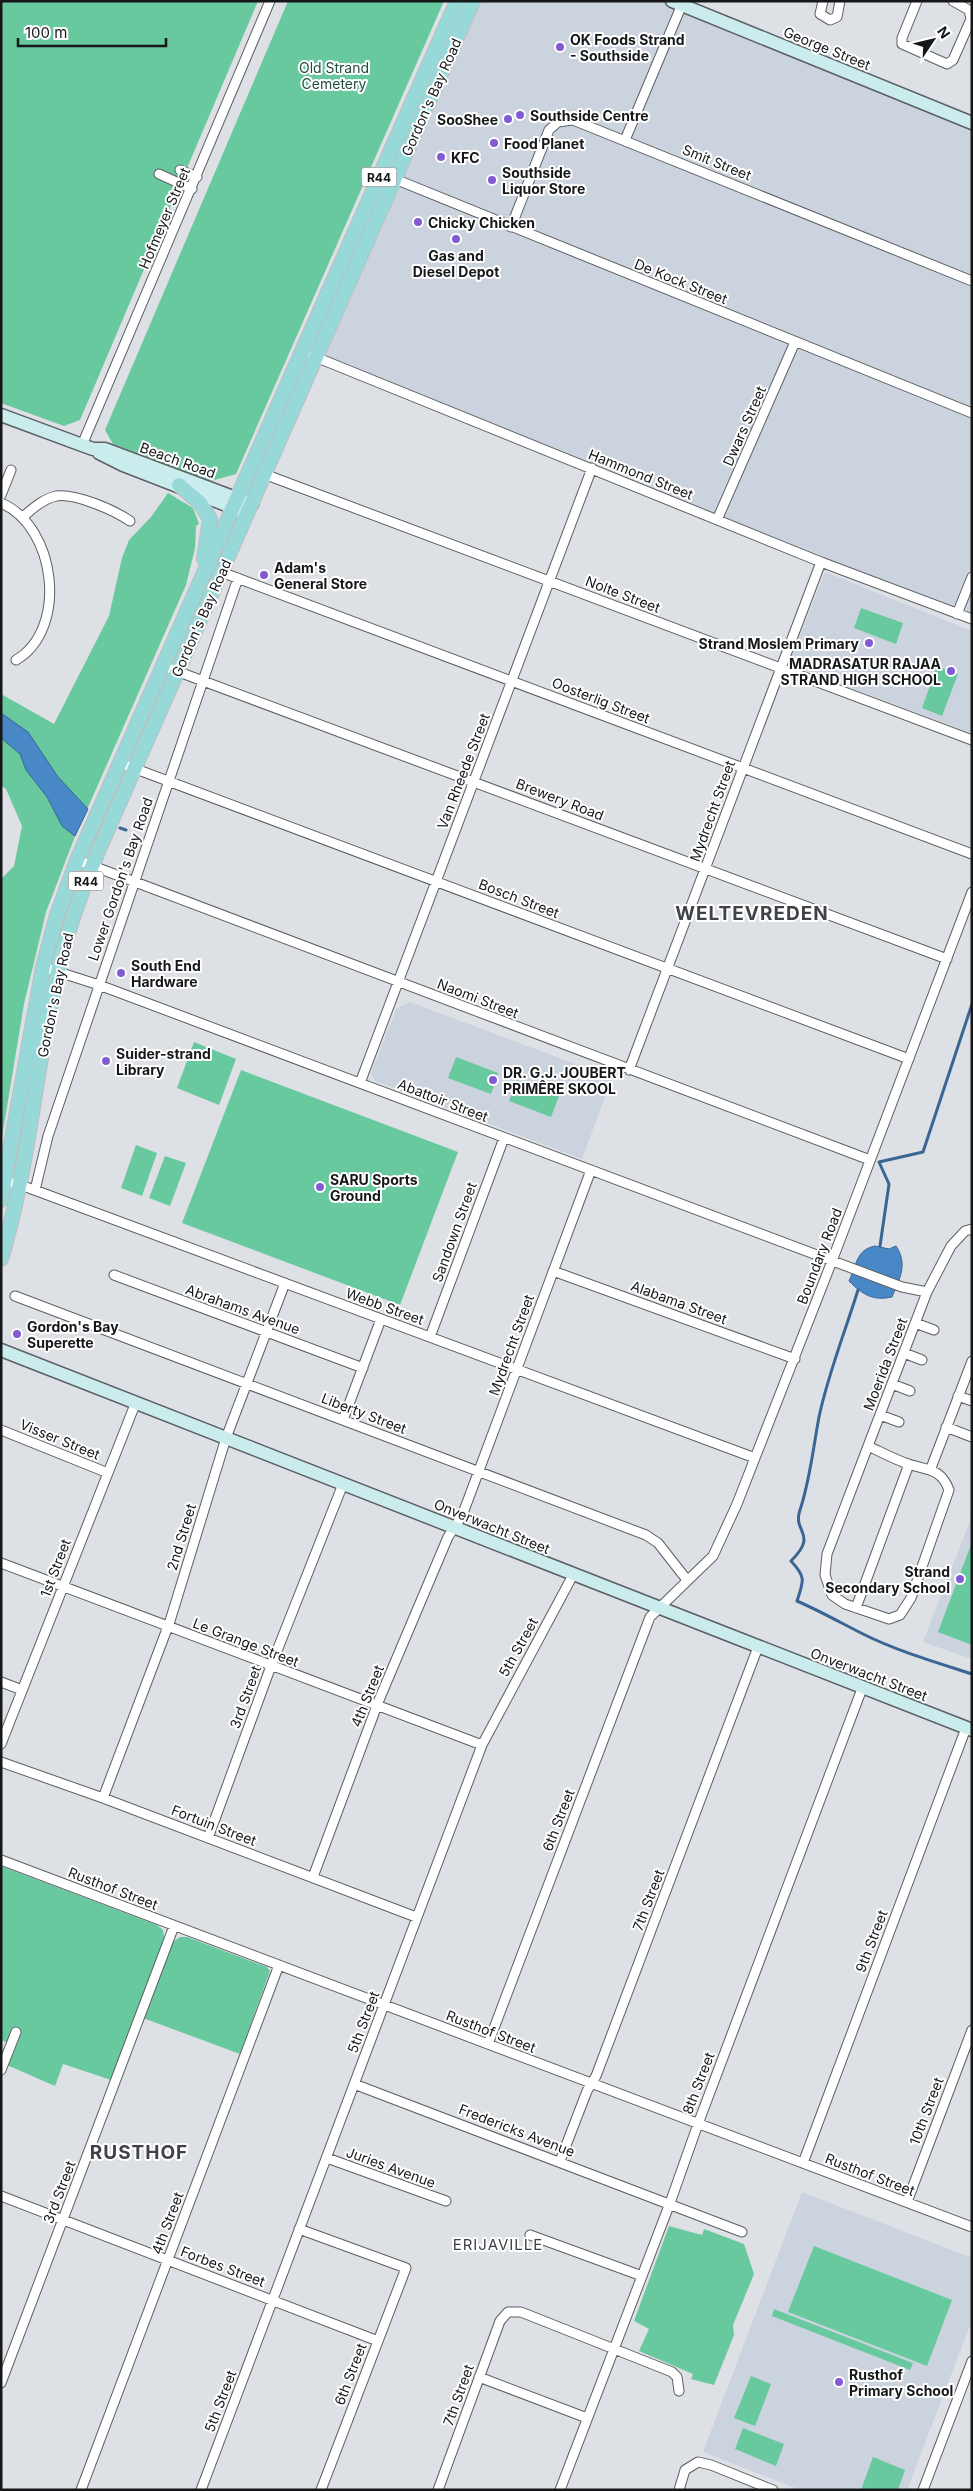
<svg xmlns="http://www.w3.org/2000/svg" width="973" height="2491" font-family="Inter,sans-serif">
<rect width="100%" height="100%" fill="#dde0e5"/>
<path fill="#cbd3de" d="M467,1h205l300,120v496l-662,-262z
M825,572l147,59v103l-183,-70z
M410,1002l202,76 -30,81 -207,-78 -4,-8 26,-65z
M972,1516v143l-49,-17z
M802,2192l170,66v62l-65,170h-106l-98,-38z"/>
<path fill="#68c99f" d="M1,1h257l-178,419 -16,6 -63,-23z
M288,1h156l-208,473 -25,7 -98,-37 -8,-14z
M168,493l25,15 6,16 -3,2 -1,22 -9,37 -112,254 -28,73 -22,92 -23,139v-264l13,-13 8,-40 -16,-37 -5,-4v-91l53,30 55,-108 13,-58 7,-18 22,-23z
M861,608l42,15 -7,21 -42,-16z
M937,666l21,8 -16,42 -20,-8z
M194,1042l42,17 -17,46 -42,-17z
M456,1057l42,16 -7,21 -43,-16z
M241,1070l217,82 -58,153 -218,-82z
M517,1080l42,16 -8,21 -42,-16z
M136,1145l21,8 -15,43 -21,-8z
M165,1156l21,7 -16,43 -21,-8z
M972,1542v103l-34,-13z
M1,1866l156,59 6,5 1,9 -53,141 -48,-16 -8,22 -48,-21 8,-20 -14,-5z
M180,1937h7l80,30 3,4 -30,83 -97,-36 30,-76z
M669,2226l33,9 2,-6 40,15 10,30 -21,51 1,10 -20,50 -23,-6 2,-5 -54,-23 10,-22 -15,-8z
M814,2246l138,54 -25,66 -139,-54z
M774,2309l139,54 -3,7 -138,-54z
M751,2376l20,8 -16,42 -21,-8z
M743,2428l41,16 -8,22 -41,-17z
M873,2457l32,13 -7,20h-37z"/>
<path fill="#4888c7" stroke="#396693" d="M1,713l27,19 30,45 30,32 -13,27 -13,-10 -15,-29 -21,-27 -6,-16 -19,-16z
M875,1246l14,3 7,-3c12,18 4,32 -4,51 -19,4 -29,-2 -43,-16 8,-17 7,-31 26,-35z"/>
<g fill="none" stroke-linecap="round" stroke-linejoin="round">
<path stroke="#396693" stroke-width="3" d="M120,828l6,2
M880,1246l9,-62 -10,-22 44,-10 49,-148
M858,1290c-13,42 -30,84 -39,127 -6,32 -9,63 -19,93 -8,23 19,23 -9,51 15,16 13,19 6,40 23,10 44,22 66,33 34,17 72,28 109,40"/>
<defs>
<path id="street" d="M823,1l-3,13 10,6 7,-3 3,-16
M917,1l-15,37v6l45,20 6,-4 18,-41 -2,-9 -16,-9
M625,140l58,-138
M180,170l17,7
M380,173l592,240
M159,174l33,15
M511,227l38,-97 9,-8 15,-2 399,161
M313,356l508,206 151,57
M82,445l188,-444
M264,474l708,266
M1,495l10,-25
M1,503c55,23 68,126 15,157
M23,517c9,-8 20,-18 33,-21 19,-3 58,14 74,25
M717,520l78,-178
M221,572l751,282
M957,614l15,-37
M163,666l784,293
M120,763l789,296
M77,860l793,300
M43,967l56,18 803,302 25,5
M629,1070l192,-508
M360,1083l232,-615
M6,1181l23,7 726,270
M35,1190l13,-54 190,-558
M553,1271l242,88
M114,1275l249,93
M15,1296l631,239 12,8 29,37
M915,1323l19,7
M430,1337l74,-199
M904,1353l18,7
M892,1384l18,7
M958,1396l14,5
M880,1415l19,7
M343,1420l38,-101
M946,1427l26,10
M1,1430l107,43
M868,1446c13,6 26,13 40,18 19,6 33,4 41,26l-38,108 -11,17 -11,4 -44,-15 -13,-9 -7,-20 2,-21 41,-108 59,-154 24,-46 14,-15 7,-2
M931,1468l41,-107
M1,1563l481,182
M856,1608l53,-144
M1,1682l21,8
M1,1744l135,-342
M1,1762l102,36 313,119
M103,1798l67,-177 56,-183 59,-155
M208,1838l63,-172 72,-182
M1,1860l971,367
M313,1877l66,-177 69,-163 14,-21 129,-346
M488,2044l162,-427 63,-61 24,-52 95,-243 140,-369
M1,2070l15,-38
M354,2084l388,148
M327,2158l119,43
M560,2161l27,-70 9,-15 162,-429
M803,2163l163,-435
M1,2196l377,145
M907,2202l65,-172
M299,2229l107,39 -85,222
M530,2235l112,41
M479,2377l108,41
M1,2383l173,-457
M81,2490l198,-525
M201,2490l281,-745 91,-170
M438,2490l62,-169 8,-9h13l151,60 5,5 2,14
M560,2490l110,-287 28,-79 165,-438
M679,2490l6,-20 13,-8 13,3 62,25
M923,2490l49,-129"/>
<path id="secondary" d="M672,1l300,122
M1,415l81,30 11,4h12l147,55
M99,453l24,12 124,48
M1,1350l971,380"/>
<path id="primary" d="M179,485l21,18 10,16 -6,40
M1,1200l42,-233 13,-49 21,-58 380,-859
M1,1259c29,-95 34,-193 57,-288 11,-49 29,-95 49,-140l366,-830"/>
</defs>
<use href="#street" stroke="#5c5f63" stroke-width="11"/>
<use href="#secondary" stroke="#5c5f63" stroke-width="15"/>
<use href="#primary" stroke="#bebebf" stroke-width="16"/>
<use href="#street" stroke="#fff" stroke-width="9"/>
<use href="#secondary" stroke="#cbecec" stroke-width="12"/>
<use href="#primary" stroke="#97d9d9" stroke-width="14"/>
</g>
<g fill="#815ad4" stroke="#fff" stroke-width="2">
<circle cx="560" cy="47" r="5"/>
<circle cx="520" cy="115" r="5"/>
<circle cx="508" cy="119" r="5"/>
<circle cx="494" cy="143" r="5"/>
<circle cx="441" cy="157" r="5"/>
<circle cx="492" cy="180" r="5"/>
<circle cx="418" cy="222" r="5"/>
<circle cx="456" cy="239" r="5"/>
<circle cx="264" cy="575" r="5"/>
<circle cx="869" cy="643" r="5"/>
<circle cx="951" cy="671" r="5"/>
<circle cx="121" cy="973" r="5"/>
<circle cx="106" cy="1061" r="5"/>
<circle cx="493" cy="1080" r="5"/>
<circle cx="320" cy="1187" r="5"/>
<circle cx="17" cy="1334" r="5"/>
<circle cx="960" cy="1579" r="5"/>
<circle cx="839" cy="2382" r="5"/>
</g>
<g text-anchor="middle" dominant-baseline="central" stroke-width="4" stroke-linejoin="round" paint-order="stroke">
<g fill="#fff" stroke="#5c5d5e" stroke-width="1">
<rect x="361.5" y="167.5" width="35" height="19" rx="4"/>
<rect x="68.5" y="871.5" width="35" height="19" rx="4"/>
</g>
<g font-size="12" font-weight="bold" fill="#161719">
<text x="379" y="177">R44</text>
<text x="86" y="881">R44</text>
</g>
<g font-size="14" font-weight="bold" fill="#161719" stroke="#fff" text-anchor="start">
<text x="570" y="39">OK Foods Strand<tspan x="570" dy="16">- Southside</tspan></text>
<text x="530" y="115">Southside Centre</text>
<text x="498" y="119" text-anchor="end">SooShee</text>
<text x="504" y="143">Food Planet</text>
<text x="451" y="157">KFC</text>
<text x="502" y="172">Southside<tspan x="502" dy="16">Liquor Store</tspan></text>
<text x="428" y="222">Chicky Chicken</text>
<text x="456" y="255" text-anchor="middle">Gas and<tspan x="456" dy="16">Diesel Depot</tspan></text>
<text x="274" y="567">Adam's<tspan x="274" dy="16">General Store</tspan></text>
<text x="859" y="643" text-anchor="end">Strand Moslem Primary</text>
<text x="941" y="663" text-anchor="end">MADRASATUR RAJAA<tspan x="941" dy="16">STRAND HIGH SCHOOL</tspan></text>
<text x="131" y="965">South End<tspan x="131" dy="16">Hardware</tspan></text>
<text x="116" y="1053">Suider-strand<tspan x="116" dy="16">Library</tspan></text>
<text x="503" y="1072">DR. G.J. JOUBERT<tspan x="503" dy="16">PRIMÊRE SKOOL</tspan></text>
<text x="330" y="1179">SARU Sports<tspan x="330" dy="16">Ground</tspan></text>
<text x="27" y="1326">Gordon's Bay<tspan x="27" dy="16">Superette</tspan></text>
<text x="950" y="1571" text-anchor="end">Strand<tspan x="950" dy="16">Secondary School</tspan></text>
<text x="849" y="2374">Rusthof<tspan x="849" dy="16">Primary School</tspan></text>
</g>
<g font-size="14" fill="#161719" stroke="#fff">
<text transform="translate(827 48) rotate(22)">George Street</text>
<text transform="translate(431 97) rotate(-66)">Gordon's Bay Road</text>
<text transform="translate(717 162) rotate(22)">Smit Street</text>
<text transform="translate(164 218) rotate(-67)">Hofmeyer Street</text>
<text transform="translate(681 281) rotate(22)">De Kock Street</text>
<text transform="translate(744 426) rotate(-66)">Dwars Street</text>
<text transform="translate(178 460) rotate(20)">Beach Road</text>
<text transform="translate(641 474) rotate(22)">Hammond Street</text>
<text transform="translate(623 594) rotate(21)">Nolte Street</text>
<text transform="translate(201 618) rotate(-66)">Gordon's Bay Road</text>
<text transform="translate(601 700) rotate(21)">Oosterlig Street</text>
<text transform="translate(463 771) rotate(-69)">Van Rheede Street</text>
<text transform="translate(560 799) rotate(21)">Brewery Road</text>
<text transform="translate(712 811) rotate(-70)">Mydrecht Street</text>
<text transform="translate(120 879) rotate(-71)">Lower Gordon's Bay Road</text>
<text transform="translate(519 898) rotate(21)">Bosch Street</text>
<text transform="translate(55 995) rotate(-78)">Gordon's Bay Road</text>
<text transform="translate(478 998) rotate(21)">Naomi Street</text>
<text transform="translate(443 1100) rotate(21)">Abattoir Street</text>
<text transform="translate(454 1232) rotate(-70)">Sandown Street</text>
<text transform="translate(819 1256) rotate(-69)">Boundary Road</text>
<text transform="translate(679 1302) rotate(20)">Alabama Street</text>
<text transform="translate(385 1306) rotate(20)">Webb Street</text>
<text transform="translate(243 1309) rotate(20)">Abrahams Avenue</text>
<text transform="translate(511 1345) rotate(-70)">Mydrecht Street</text>
<text transform="translate(885 1364) rotate(-69)">Moerida Street</text>
<text transform="translate(364 1413) rotate(21)">Liberty Street</text>
<text transform="translate(60 1439) rotate(22)">Visser Street</text>
<text transform="translate(492 1526) rotate(22)">Onverwacht Street</text>
<text transform="translate(181 1537) rotate(-73)">2nd Street</text>
<text transform="translate(55 1568) rotate(-69)">1st Street</text>
<text transform="translate(246 1642) rotate(21)">Le Grange Street</text>
<text transform="translate(518 1647) rotate(-61)">5th Street</text>
<text transform="translate(869 1674) rotate(21)">Onverwacht Street</text>
<text transform="translate(367 1696) rotate(-68)">4th Street</text>
<text transform="translate(245 1697) rotate(-70)">3rd Street</text>
<text transform="translate(558 1820) rotate(-69)">6th Street</text>
<text transform="translate(214 1825) rotate(21)">Fortuin Street</text>
<text transform="translate(113 1888) rotate(21)">Rusthof Street</text>
<text transform="translate(648 1900) rotate(-69)">7th Street</text>
<text transform="translate(871 1941) rotate(-69)">9th Street</text>
<text transform="translate(363 2022) rotate(-69)">5th Street</text>
<text transform="translate(491 2031) rotate(21)">Rusthof Street</text>
<text transform="translate(698 2083) rotate(-69)">8th Street</text>
<text transform="translate(926 2111) rotate(-69)">10th Street</text>
<text transform="translate(517 2130) rotate(21)">Fredericks Avenue</text>
<text transform="translate(391 2167) rotate(20)">Juries Avenue</text>
<text transform="translate(870 2174) rotate(21)">Rusthof Street</text>
<text transform="translate(59 2192) rotate(-69)">3rd Street</text>
<text transform="translate(167 2223) rotate(-69)">4th Street</text>
<text transform="translate(223 2266) rotate(21)">Forbes Street</text>
<text transform="translate(350 2374) rotate(-69)">6th Street</text>
<text transform="translate(458 2395) rotate(-70)">7th Street</text>
<text transform="translate(220 2401) rotate(-69)">5th Street</text>
</g>
<g font-size="14" fill="#214d3b" stroke="#fff">
<text x="334" y="67">Old Strand<tspan x="334" dy="16">Cemetery</tspan></text>
</g>
<g font-size="15" letter-spacing="1" fill="#3f4246" stroke="#fff">
<text x="498" y="2244">ERIJAVILLE</text>
</g>
<g font-size="19" font-weight="bold" letter-spacing="1" fill="#3f4246" stroke="#fff">
<text x="752" y="913">WELTEVREDEN</text>
<text x="139" y="2152">RUSTHOF</text>
</g>
</g>
<rect width="973" height="2491" fill="none" stroke="#161719" stroke-width="5"/>
<g transform="translate(933 40) rotate(55)" stroke="#ffffff" stroke-width="4" paint-order="stroke">
<path d="M0-4L9 19L0 12L-9 19Z" fill="#161719"/>
<text y="-8" font-size="14" font-weight="bold" text-anchor="middle" fill="#161719">N</text>
</g>
<path d="M18 38v8h148v-8" fill="none" stroke="#161719" stroke-width="2.5"/>
<text x="25" y="38" font-size="15" fill="#161719" stroke="#ffffff" stroke-width="4" paint-order="stroke">100 m</text>
</svg>
